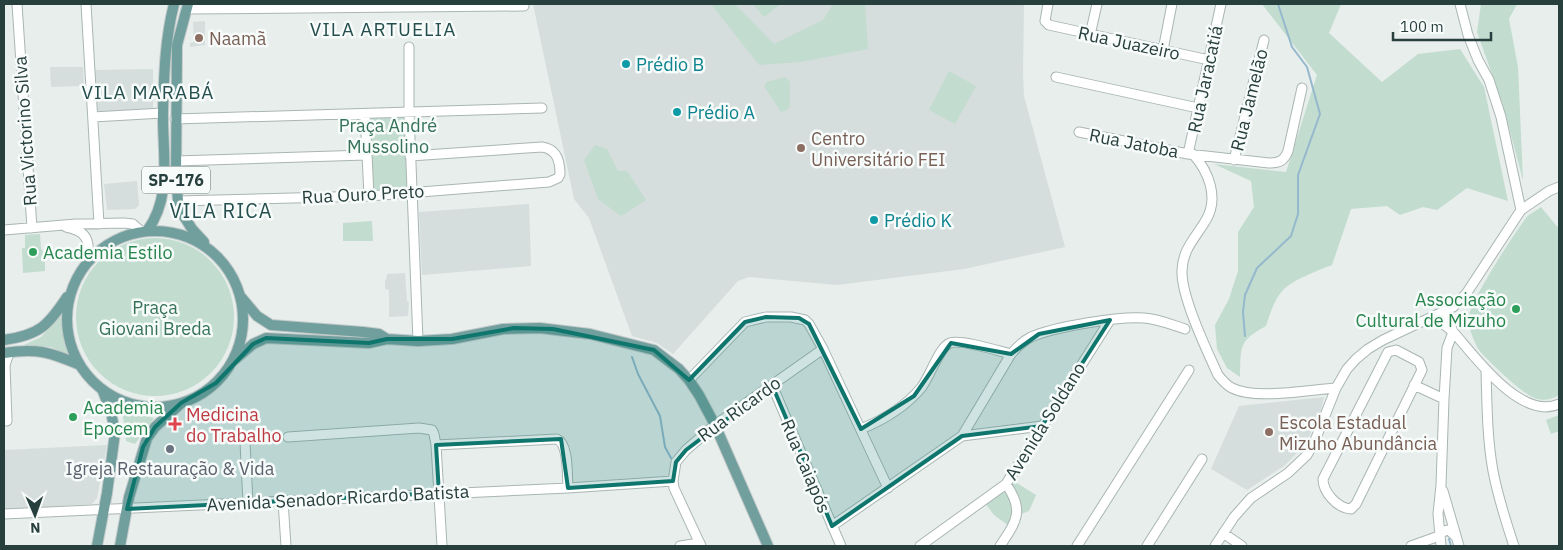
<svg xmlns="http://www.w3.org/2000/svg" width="1563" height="550" font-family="'IBM Plex Sans',sans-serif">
<rect width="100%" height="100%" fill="#e7eeec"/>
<path fill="#d5dedc" d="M533,4h491l-1,68 1,24 41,151 -101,22 -127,16 -88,-8 -11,4 -65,73 -16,-11 -25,-7 -43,-118 -15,-19z
M205,21v24l-15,2v-4l4,-1 -1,-20z
M50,67h33l1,19 -33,1z
M153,69v40l-55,4 -3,-43z
M137,181l2,24 -4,4 -28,1 -3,-26z
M529,204l2,62 -109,9 -3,-63z
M405,273l2,28 2,1 -1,14 -19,1v-27l-4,-1v-9h1l1,-6z
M1324,397l-5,21 -15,28 -20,20 -37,24 -36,-21 28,-63z
M107,445l-10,53 -5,6 -88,6v-60z"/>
<path fill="#c2dccf" d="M711,4h24l39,40 49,-24 10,-16h32l3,45 -68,13 -41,3z
M753,4h28l-17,13z
M1262,4h79l-12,29 53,49 36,-28 42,-5 24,38 24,114 -41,-13 -30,22 -14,-3 -23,8 -13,-9 -36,3 -19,56c-13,5 -40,15 -49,25 -9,10 -13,24 -17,36 -28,15 -25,21 -26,51l-13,-9 -10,-19 -2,-24 14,-26 9,-28v-39l16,-25 -3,-26 -37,-17 72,8 31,-97z
M1481,4h36l-8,15 9,48 5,113 -20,-75 -26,-73z
M949,71l27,15 -21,38 -26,-14z
M785,77l5,5v24l-3,4 -6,2 -17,-26 3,-4z
M406,116l3,73 -38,2 -3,-73z
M595,145l12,4 11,22h9l19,29 -25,16 -23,-17 -14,-39z
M1541,207l18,22v166c-6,4 -15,6 -22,4 -13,-3 -49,-38 -58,-49 -3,-4 -11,-24 -11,-29 -1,-16 46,-87 58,-103 3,-4 10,-7 15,-11z
M372,221l1,20h-30v-18z
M40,234l1,15 4,5v17l-22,2 -1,-25h3v-13z
M76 317a79 79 0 1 1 158 0a79 79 0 1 1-158 0Z
M63,314v20l9,24 -21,-11 -27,-2 17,-8z
M120,408l34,10 -19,26 -9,-3 -1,-16z
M1559,415v16l-8,3 -5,-14z
M1009,478l27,17 -7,16 -13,5 -7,10 -15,-11 -12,-16z"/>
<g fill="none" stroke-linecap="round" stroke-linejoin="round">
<path stroke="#95b8cd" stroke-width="2" d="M1245,336l-2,-24 2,-17 12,-27 34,-32 7,-22v-39l22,-61 -13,-47 -15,-20 -14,-43
M632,357l6,17 22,42 5,31 6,11
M1449,539l2,7"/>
<defs>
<path id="minor" d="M17,4l15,224
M86,4l13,220
M1048,4l-3,17 4,4 160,35
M1460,4l8,31 10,25 11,20 12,37 20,93
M186,9l338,-3
M1090,35l7,-31
M409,47v66l9,228
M1163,50l9,-46
M1056,77l142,31
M365,114l4,82
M93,117l70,-4
M175,119l367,-11
M1079,132l109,22 81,9c10,0 15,-2 19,-12l14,-63
M1188,154l33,-150
M1193,154c16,18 26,44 13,66 -10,17 -24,30 -24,51 -1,25 25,80 36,104 4,5 8,10 14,13 23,12 77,2 104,0
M1234,160l30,-120
M176,161l190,-6
M178,201l191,-5 180,-14 9,-4 2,-4c0,-13 -3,-25 -18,-27l-132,9
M66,227c22,4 24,14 22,35
M4,230l72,-6 48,-1 9,1 9,8
M1446,311l7,21
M1434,316c6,7 15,11 21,18 21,24 67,87 104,70
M1396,350l23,12 3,8 -66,134 -5,5c-14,-1 -28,-17 -28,-30l64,-125 1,-2z
M1486,370c1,34 1,68 7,101 5,26 13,51 21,75
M689,380l56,-58 21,-5h25l14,3 4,4 14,25 65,139
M772,385l69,161
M1414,385l30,14
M7,421l-2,-56 4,-12
M861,429c22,-9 45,-23 60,-41 9,-11 18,-41 29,-45 10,-4 49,8 61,11
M962,436l80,-10
M288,437l131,-9 13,2 2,4 2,11 6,101
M245,442l3,61
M436,445l121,-6c12,5 10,37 11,49
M1443,491l16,55
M283,501l3,45
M4,514l564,-26 105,-7
M832,526l130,-90 49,-82c6,-7 12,-13 20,-17 23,-10 88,-21 113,-19 15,1 28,7 41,11
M1223,533l19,13
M680,546l20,-3
M701,546l-27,-58 -1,-7 3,-19 10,-12 29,-25 108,-76
M920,546l86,-62 104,-164
M1000,546c16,-24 25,-35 6,-62
M1077,546l112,-176
M1147,546l55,-87
M1215,546l19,-29 17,-19 37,-25 19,-18 7,-12 22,-55 11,-19 9,-10 12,-10 15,-9 70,-33 13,-13 55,-84 28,-19 10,-4
M1411,546l28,-10 5,-5 5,-1 6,6
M1441,546l-3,-32 3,-29 3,-86 3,-51 6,-16"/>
<path id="major" d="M188,4l-11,41 -1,131 2,25 2,9 12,19 12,13
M67 319a88 88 0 1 1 176 0a88 88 0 1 1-176 0Z
M147,231c26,-35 15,-79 16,-120 1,-36 2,-72 11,-107
M241,297l16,19 14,9 92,7 16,2 8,5
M4,340c35,-5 44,-14 63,-43
M4,353c33,-5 46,-1 76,12
M233,361l20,-17 13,-6 103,5 18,-4 31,2 34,-2 51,-10 37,-1 50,6 64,16 25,19 10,11 10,15 16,30 53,121
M97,546l10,-53 8,-60 -4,-21 -9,-23
M120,546l9,-49 18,-59 8,-11 25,-23"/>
</defs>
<use href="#minor" stroke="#aab6b4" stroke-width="11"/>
<use href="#major" stroke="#c3c9c9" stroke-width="12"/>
<use href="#minor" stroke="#fff" stroke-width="9"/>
<use href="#major" stroke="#709f9d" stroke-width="10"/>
</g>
<path fill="#0f766e" fill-opacity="0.2" stroke="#0f766e" stroke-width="4" stroke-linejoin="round" d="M766,317l33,1 10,6 52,105 53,-33 37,-53 60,11 28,-20 71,-14 -68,106 -80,10 -130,90 -60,-141 -86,65 -10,12 -3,19 -105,7 -7,-49 -125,6 3,48 -312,16 16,-62 12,-20 26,-24 35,-20 37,-39 13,-6 103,5 18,-4h65l62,-11 39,1 101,21 35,30 56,-58z"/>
<g fill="#8d6e63" stroke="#f7fbfa" stroke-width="2">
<circle cx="199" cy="38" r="5"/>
<circle cx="801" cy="148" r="5"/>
<circle cx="1269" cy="432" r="5"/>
</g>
<g fill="#0f9aa8" stroke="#f7fbfa" stroke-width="2">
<circle cx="626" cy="64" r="5"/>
<circle cx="677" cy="112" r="5"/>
<circle cx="874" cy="220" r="5"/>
</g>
<g fill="#2e9e5b" stroke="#f7fbfa" stroke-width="2">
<circle cx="33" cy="252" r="5"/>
<circle cx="1516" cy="309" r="5"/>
<circle cx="73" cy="417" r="5"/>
</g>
<path fill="#e0444e" stroke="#f7fbfa" stroke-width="2" d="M172.5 416.5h5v5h5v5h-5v5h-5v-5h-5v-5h5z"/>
<circle fill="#6b7280" stroke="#f7fbfa" stroke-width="2" cx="170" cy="449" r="5"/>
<g text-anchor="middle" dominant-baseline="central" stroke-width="5" stroke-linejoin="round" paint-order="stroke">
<rect fill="#f7fbfa" stroke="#657776" stroke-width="1" x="142" y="166.5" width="68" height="27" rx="4"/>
<g font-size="16" font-weight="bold" fill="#273f3d">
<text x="176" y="180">SP-176</text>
</g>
<g font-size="18" fill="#785e54" stroke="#f7fbfa" text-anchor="start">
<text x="209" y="38">Naamã</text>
<text x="811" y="138">Centro<tspan x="811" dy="21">Universitário FEI</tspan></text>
<text x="1279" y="422">Escola Estadual<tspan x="1279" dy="21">Mizuho Abundância</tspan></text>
</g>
<g font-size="18" fill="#273f3d" stroke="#f7fbfa">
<text transform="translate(1129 43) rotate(12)">Rua Juazeiro</text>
<text transform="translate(1205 79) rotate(-78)">Rua Jaracatiá</text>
<text transform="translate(1249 100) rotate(-76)">Rua Jamelão</text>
<text transform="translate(25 131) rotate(-94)">Rua Victorino Silva</text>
<text transform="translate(1134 143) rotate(11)">Rua Jatoba</text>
<text transform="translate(363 194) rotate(-3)">Rua Ouro Preto</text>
<text transform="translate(739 409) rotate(-36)">Rua Ricardo</text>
<text transform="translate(1045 421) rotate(-58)">Avenida Soldano</text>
<text transform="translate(806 466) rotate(67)">Rua Caiapós</text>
<text transform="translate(338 498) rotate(-3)">Avenida Senador Ricardo Batista</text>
</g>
<g font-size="18" fill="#0d838f" stroke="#f7fbfa" text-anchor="start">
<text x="636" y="64">Prédio B</text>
<text x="687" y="112">Prédio A</text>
<text x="884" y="220">Prédio K</text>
</g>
<g font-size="18" fill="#357259" stroke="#f7fbfa">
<text x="388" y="125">Praça André<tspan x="388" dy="21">Mussolino</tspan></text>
<text x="155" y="307">Praça<tspan x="155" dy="21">Giovani Breda</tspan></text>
</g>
<g font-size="18" fill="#27864d" stroke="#f7fbfa" text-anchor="start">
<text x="43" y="252">Academia Estilo</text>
<text x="1506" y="299" text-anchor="end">Associação<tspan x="1506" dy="21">Cultural de Mizuho</tspan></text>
<text x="83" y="407">Academia<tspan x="83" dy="21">Epocem</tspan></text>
</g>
<g font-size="18" fill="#be3a42" stroke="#f7fbfa" text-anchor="start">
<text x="186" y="414">Medicina<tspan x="186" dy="21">do Trabalho</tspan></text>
</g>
<g font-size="18" fill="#5b616d" stroke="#f7fbfa">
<text x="170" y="468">Igreja Restauração &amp; Vida</text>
</g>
<g font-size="19" letter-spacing="1" fill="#254f4e" stroke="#f7fbfa">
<text x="383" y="29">VILA ARTUELIA</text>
<text x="148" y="92">VILA MARABÁ</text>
</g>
<g font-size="20" letter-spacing="1" fill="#254f4e" stroke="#f7fbfa">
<text x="221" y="210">VILA RICA</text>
</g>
</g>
<rect width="1563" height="550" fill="none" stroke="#273f3d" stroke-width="10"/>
<g transform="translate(35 515) rotate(178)" stroke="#f7fbfa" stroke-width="4" paint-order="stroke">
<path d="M0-4L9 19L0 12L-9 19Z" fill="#273f3d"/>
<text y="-8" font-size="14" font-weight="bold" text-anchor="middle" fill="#273f3d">N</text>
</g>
<path d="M1393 32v8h98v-8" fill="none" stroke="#273f3d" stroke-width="2.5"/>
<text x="1400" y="32" font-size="15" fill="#273f3d" stroke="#f7fbfa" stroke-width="4" paint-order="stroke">100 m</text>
</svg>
